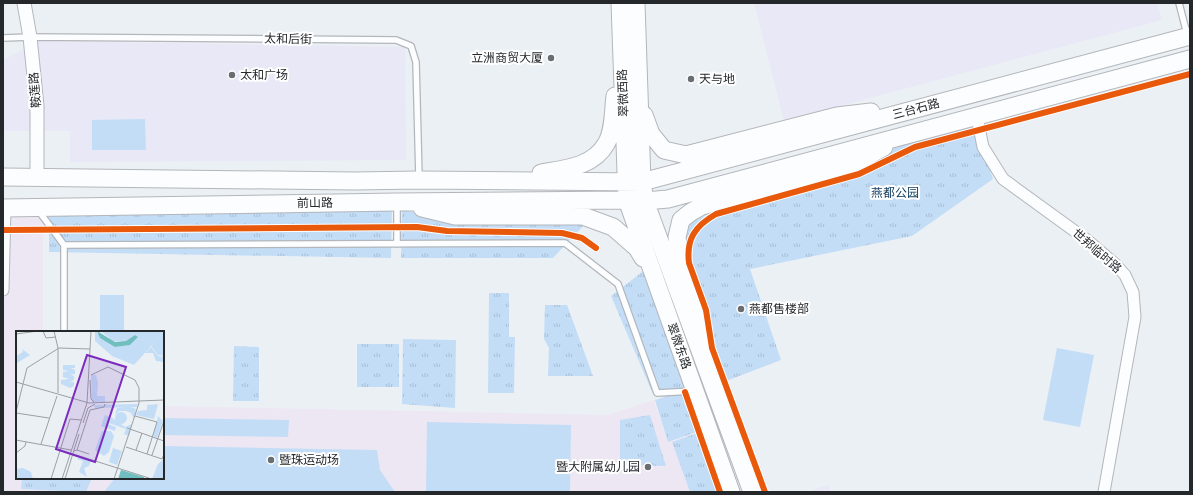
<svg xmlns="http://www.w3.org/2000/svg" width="1193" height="495" font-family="Karla,'Noto Sans SC',sans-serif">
<defs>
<pattern id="grass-tufts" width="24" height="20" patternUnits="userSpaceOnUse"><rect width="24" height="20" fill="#c3ddf7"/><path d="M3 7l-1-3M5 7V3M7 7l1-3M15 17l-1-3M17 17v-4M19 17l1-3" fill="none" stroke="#a7bed4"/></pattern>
</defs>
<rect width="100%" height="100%" fill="#ebf0f5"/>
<path fill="#e9e8f6" d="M754,3h403l5,17 -378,101z
M39,41l366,6 1,113 -336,2v-31h-67v-71z
M828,485l3,7h-24z"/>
<path fill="#ede7f3" d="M3,208l40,1v123h-26v146h146v-72l445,9 46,-15 14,42 40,-13 23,63h-728z"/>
<path fill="url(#grass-tufts)" d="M977,117l6,31 10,31 -81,57 -162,33 31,91 -68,26 -34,-133 2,-32 229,-87z
M392,205l-1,53 -342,-6v-41z
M402,209l48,14h136l-33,35h-152z
M646,269l62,159 -40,14 -13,-42 34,-11 -36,5 -42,-98z
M489,293h20v44h6l-1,56h-26z
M545,305h22l26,71h-45l1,-28 -5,-9z
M403,339l53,1 -1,68 -53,-4z
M357,344h42v43h-42z
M234,346l25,1v54h-26z
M650,415l16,51 -46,-1v-45z
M703,431l22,61h-35l-18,-50z
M22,478h70l-6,14 -65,-3z"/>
<path fill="#c3ddf7" d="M145,119l1,31h-54v-30z
M100,295h24v37h-24z
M1057,348l37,7 -14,72 -37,-7z
M163,418l126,2 -1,17 -125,-2z
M427,422l144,3 -1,67h-144z
M163,446l214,4 3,20 15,22h-291l11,-14h48z"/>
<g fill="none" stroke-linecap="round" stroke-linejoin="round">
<defs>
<path id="service" d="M1179,3l8,31
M3,38l27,-1 366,3 15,6 5,16 3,116
M397,204v40
M38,210l26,35 501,-2 53,41 39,109 36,-2
M64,332v-87"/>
<path id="minor" d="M977,117l6,30 20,32 84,61 28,24 10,11 8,17 2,25 -31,175
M3,290l2,-82"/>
<path id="tertiary" d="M24,3l6,34 7,69v72"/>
<path id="primary" d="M620,3l7,197 104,292
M636,3l6,179 3,19 107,291
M644,115l7,19 13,16 22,5 151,-39 34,-4
M541,173c23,-4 52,-6 65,-29 8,-13 7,-33 9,-48
M3,177l351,4 65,-1 223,2 548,-146
M3,208l394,-6 230,-2 18,1 23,-2 522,-140
M422,208l33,8h128l30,11 24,21 6,10
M703,340l-3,-30 -21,-57 -2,-16 4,-17 10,-8 11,-6 155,-44 27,-15"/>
</defs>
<use href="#service" stroke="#b3b6ba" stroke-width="8"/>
<use href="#minor" stroke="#b3b6ba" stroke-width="13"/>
<use href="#tertiary" stroke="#b3b6ba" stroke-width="15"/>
<use href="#primary" stroke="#b3b6ba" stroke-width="19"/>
<use href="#service" stroke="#fcfdfe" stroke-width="5.5"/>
<use href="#minor" stroke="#fcfdfe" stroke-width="11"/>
<use href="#tertiary" stroke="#fcfdfe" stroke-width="13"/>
<use href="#primary" stroke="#fcfdfe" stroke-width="17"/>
<defs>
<path id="cycleway" d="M3,230l414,-3 30,4 115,2 20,5 14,10
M685,392l35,100
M765,492l-53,-144 -6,-38 -17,-47c-3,-24 6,-37 27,-49l143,-40 56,-27 275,-73"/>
</defs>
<use href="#cycleway" stroke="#fff" stroke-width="8"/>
<use href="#cycleway" stroke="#e8590c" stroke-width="6"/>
</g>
<g fill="#6a6e72" stroke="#fff" stroke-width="1.5">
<circle cx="551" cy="58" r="4"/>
<circle cx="232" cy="75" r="4"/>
<circle cx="691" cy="79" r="4"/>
<circle cx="741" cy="309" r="4"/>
<circle cx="271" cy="460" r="4"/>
<circle cx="648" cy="467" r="4"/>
</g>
<g text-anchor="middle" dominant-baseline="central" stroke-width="4" stroke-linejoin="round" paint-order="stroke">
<g font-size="12" fill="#24282b" stroke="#fff">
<text transform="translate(288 39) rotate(1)">太和后街</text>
<text transform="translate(35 90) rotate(-95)">鞍莲路</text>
<text transform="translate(623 93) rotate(-92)">翠微西路</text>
<text transform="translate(916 109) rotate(-15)">三台石路</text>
<text transform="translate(315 203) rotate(-1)">前山路</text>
<text transform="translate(1097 251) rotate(41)">世邦临时路</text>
<text transform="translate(679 346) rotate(70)">翠微东路</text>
</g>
<g font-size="12" fill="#24282b" stroke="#fff" text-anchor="start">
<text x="543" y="58" text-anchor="end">立洲商贸大厦</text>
<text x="240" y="75">太和广场</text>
<text x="699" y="79">天与地</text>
<text x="749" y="309">燕都售楼部</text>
<text x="279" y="460">暨珠运动场</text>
<text x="640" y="467" text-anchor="end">暨大附属幼儿园</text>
</g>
<g font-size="12" fill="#164063" stroke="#fff">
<text x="895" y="193">燕都公园</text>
</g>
</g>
<g transform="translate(16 331)">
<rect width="148" height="148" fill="#ebf0f5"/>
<path d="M135,16l7,9 6,1v5l-8,-1 -3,-8h-8zM6,18l8,6 -13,8 -1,-7 7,-4zM47,34h12v3h-4l4,2v4h-5l4,2v4l-4,2h4v4l-4,2 -9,-4v-4l8,-1 -6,-2v-5l6,-1 -6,-1zM75,44h5l2,8 -1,13h8v6h-13zM122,73l-1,3 -42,1 -1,-3zM115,76l5,2 -2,10 -3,-6 -5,-2h-7l-4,4 2,-7zM142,85l5,5 -6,17 -4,-2zM95,86l14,10 7,-3 -3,12 -5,-2 2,-5 -17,-6zM64,126l11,3 -2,6 -5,2 3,9 -8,-5 4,-11 -6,-2z" fill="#c3ddf7"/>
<path d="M79,0l20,16 15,-2 8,-8 13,9 13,-14v24l-6,-1 -7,-9 -17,19 -22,-9 -17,-15zM142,73l-4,15 -18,-4 2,-4 9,-1v-5zM148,128v20h-12l6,-15zM7,137l8,4 2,7h-17v-10z" fill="#c3ddf7"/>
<path d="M85,0h63v1l-13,14 -16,-11 -9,6h-13z" fill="#c3ddf7"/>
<path d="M99 87a6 6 0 1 1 12 0a6 6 0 1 1-12 0ZM89,84l5,2 -2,7 8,3 -1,4 -14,-5zM86,100h9l3,5 -5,16 -5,4 -9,-6zM97,117l9,3 -5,14 -8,-3z" fill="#c3ddf7"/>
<path d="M81,0l18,11 11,-1 9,-6 3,2 -8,8 -15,2 -15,-9zM105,139l23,7v1l-26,1z" fill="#70bec0"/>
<path fill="none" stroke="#9ba0a4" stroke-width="1" d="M27,0l3,7 10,-1M38,0l4,17v45M0,3l22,-3M75,44l17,-8 27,13 4,8v15l-25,76M74,49l1,19 3,3M0,51l73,21 75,-3M0,81l11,-44 32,-20 31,1M0,82l33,5M119,85l22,6 -10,32M67,92l5,-15 7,-4M111,97l37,13M0,109l55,10M25,113l16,-48M110,116l36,12 2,-5M61,119l12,4M120,119l6,-17M58,120l3,-1 13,-40 14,-3 1,-3M0,122l9,-7 1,-4M57,123l76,24M136,124l12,-34M35,148l19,-60 11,1M46,148l25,-76 4,-72M49,148l14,-45"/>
<path fill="#7b2cbf" fill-opacity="0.15" stroke="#7b2cbf" stroke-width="2" d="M71,24l39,12 -31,95 -39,-13z"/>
<rect width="148" height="148" fill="none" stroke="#24282b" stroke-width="2"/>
</g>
<rect width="1193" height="495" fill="none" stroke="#24282b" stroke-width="8"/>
</svg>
